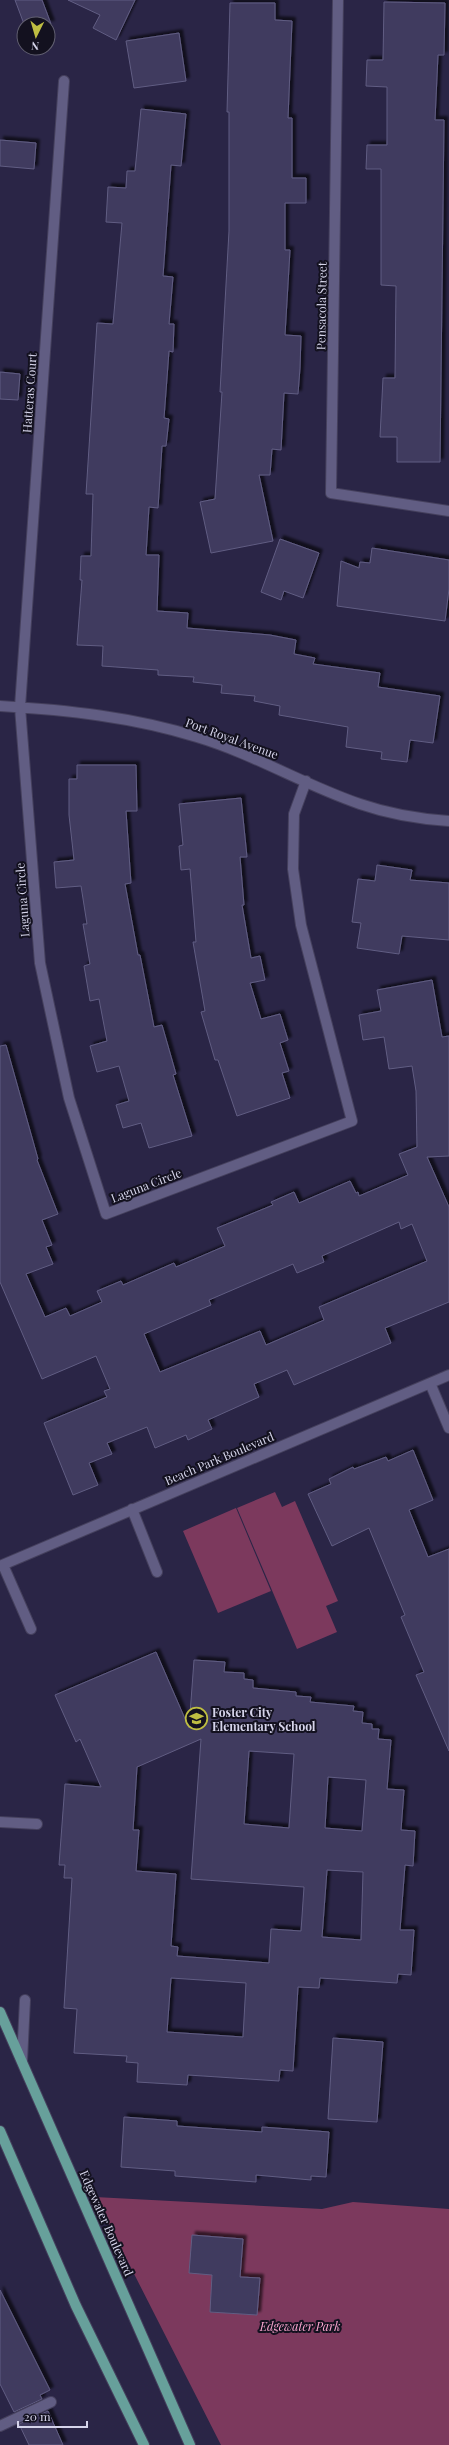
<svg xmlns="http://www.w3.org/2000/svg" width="449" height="2445" font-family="'Playfair Display',serif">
<defs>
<filter id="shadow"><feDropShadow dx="3.5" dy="-3.5" stdDeviation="1" flood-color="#0009"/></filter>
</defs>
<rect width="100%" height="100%" fill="#2a2546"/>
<path fill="#7c395d" d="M275,1492l7,15 13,-6 43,100 -12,5 11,26 -40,17 -60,-141z
M236,1508l35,83 -53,22 -35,-82z
M95,2197l227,12 31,-7 96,7v236h-228z"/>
<path fill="#3f3b5e" stroke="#615d83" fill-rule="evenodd" filter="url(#shadow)" d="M15,0h27l9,24h-27z
M68,0h67l-19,40 -23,-12 7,-13z
M384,2l61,1 -1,52h-6l-3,65h9l-4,342h-43v-25h-17l3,-59h12l1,-92 -15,-1v-116h-15l1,-24h20v-58l-21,-1 1,-26h16z
M230,3h45v17l17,1 -4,97h4v60h14v25h-21v47h5l-5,85 16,1 -1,32 -2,26 -14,-1 -3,57 -9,-1 -2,26h-11l14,66 -62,12 -11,-51 15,-3 7,-107h-2l9,-161v-119h-2z
M179,33l7,48 -52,7 -8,-47z
M141,109l45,5 -5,52 -10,-1 -8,111 10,1 -4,47h5l-1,28 -4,-1 -5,67 5,1 -3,27h-4l-4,62 -9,-1 -3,48h13l-2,56 31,2 -1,15 83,7 26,5 -2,14 21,4 -2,6 67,9 -2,14 62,9 -7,47 -23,-3 -3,22 -26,-3 1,-7 -36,-5 2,-20 -69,-12 1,-9 -26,-5 1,-5 -34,-3 1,-8 -29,-3 1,-5 -36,-2v-5l-56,-4 1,-20 -26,-1 5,-65h-2l1,-24h10l2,-62h-7l11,-171 16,1 9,-101 -16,-1 2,-35 18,1 1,-17h8z
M0,140l36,3 -2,26 -34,-3z
M0,372l20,2 -2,26 -18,-1z
M280,539l39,14 -16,45 -19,-7 -3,9 -20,-8z
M372,548l77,12v29l-4,32 -108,-15 4,-45 18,7 1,-6 10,1z
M77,765h59l1,46h-11l5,72 -6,1 13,71h2l14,72 8,-2 14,49 -3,1 19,61 -43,12 -8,-25 -18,5 -7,-23 13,-4 -10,-35 -22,6 -7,-26 17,-5 -8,-42 -9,2 -6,-35 6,-2 -7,-40h4l-6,-38 -25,2 -2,-26 20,-2 -5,-45v-36h8z
M241,798l6,59h-7l4,48h-2l9,53 9,-2 5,24 -15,3 11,36 19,-5 8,26 -8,3 9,28 -7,2 8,25 -53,18 -19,-56h-3l-14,-48 4,-1 -12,-69h3l-6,-73 -9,1 -2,-24 4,-1 -4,-41z
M377,865l35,5 -2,10 39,3v57l-47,-4 -3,18 -42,-6 4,-25 -9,-1 6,-43 17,2z
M432,980l10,57 7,-1v120l-22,1 22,50v95l-64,26 6,15 -97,42 -7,-15 -33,14 5,13 -51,23 4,9 -24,11 -2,-5 -31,13 -8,-21 -40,16 5,11 -23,9 9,22 -25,10 -29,-72 63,-26 -3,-6 6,-2 -14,-33 -54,23 -42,-97v-236l6,-1 32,114 -1,1 21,54 -16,6 10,25 -6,2 7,17 -27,10 19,43 21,-9 4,8 32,-14 -5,-11 24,-10 2,4 51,-22 2,4 49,-21 -8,-18 56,-23 -2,-3 23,-10 5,11 51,-22 6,12 2,-1 1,4 49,-21 -9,-21 18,-7 -1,-56 -4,-25 -23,3 -5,-32 -21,3 -4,-25 22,-4 -4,-21zM399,1222l2,7 11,-5 15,37 -108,46 5,13 -58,25 -6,-14 -100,41 -16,-38 67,-29 -2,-5 84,-36 4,9 27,-11 -2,-6z
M413,1450l20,50 -24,10 19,47 21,-8v202l-33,-76 8,-3 -23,-55 4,-2 -36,-87 -37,18 -24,-52 23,-10 -2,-5 24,-12 1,2 32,-12 2,4z
M156,1652l33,76 5,-68 31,2 -1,10 20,1v6l9,1v8l43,4v4l15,1 -1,5 44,4 -1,5 10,1 -1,11 10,1v5h7l-1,10 13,1 -4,49 17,1 -3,40 14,1 -2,35 -8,-1 -5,65h14l-3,45 -13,-1 -1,9 -77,-5 -1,10 -21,-1 -5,84 -13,-1 -1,11 -91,-6 -1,10 -50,-3 1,-19 -12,-1 1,-6 -53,-3 3,-44 -13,-1 8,-130h-8l1,-13h-6l6,-81 36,3 -21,-48 -4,3 -21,-47zM201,1739l-10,140 113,8 -3,44 -30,-2 -2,34 -92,-7 1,-9 -7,-1 5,-72 -40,-3 3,-41h-6l4,-63zM249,1751l45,3 -5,74 -45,-4zM328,1777l38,3 -4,51 -37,-3zM327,1870l36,2 -2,68 -39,-3zM171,1978l75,5 -3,54 -76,-5z
M333,2038l50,4 -6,80 -49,-3z
M124,2117l53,4v5l85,6v-5l67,5 -3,45 -15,-1v4l-55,-5v7l-81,-6v-5l-54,-4z
M192,2235l51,4 -3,38 20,1 -3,37 -47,-3 2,-37 -23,-2z
M0,2290l50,100 -10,5 2,4 -28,13 -14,-28z
M48,2411l15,34h-34l-10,-21z"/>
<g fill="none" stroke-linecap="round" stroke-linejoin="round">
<defs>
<path id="minor" d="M338,0l-7,493 118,18
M64,81l-44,626 20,256 29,135 37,116 246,-93 -51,-196 -8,-56 1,-55 12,-33
M0,706c67,4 133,11 197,31 57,17 107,48 163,67 29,10 59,15 89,17
M430,1383l19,45
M132,1509l25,63
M3,1565l28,64
M0,1566l449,-191
M0,1822l37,2
M22,2061l3,-61
M0,2426l51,-24"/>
<path id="major" d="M0,2012l190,433
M0,2131l76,175 68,139"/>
</defs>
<use href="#minor" stroke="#45405d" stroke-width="12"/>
<use href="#major" stroke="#45405d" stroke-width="12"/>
<use href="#minor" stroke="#615d83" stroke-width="10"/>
<use href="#major" stroke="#67a09b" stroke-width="10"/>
</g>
<defs>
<symbol id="school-ring" viewBox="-11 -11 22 22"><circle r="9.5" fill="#13111f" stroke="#bfbe42" stroke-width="1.5"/><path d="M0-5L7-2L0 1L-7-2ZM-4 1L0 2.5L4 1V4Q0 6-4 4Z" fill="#bfbe42"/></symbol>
</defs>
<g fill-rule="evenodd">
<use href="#school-ring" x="184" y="1706" width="25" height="25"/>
</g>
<g text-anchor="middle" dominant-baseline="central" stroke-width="4" stroke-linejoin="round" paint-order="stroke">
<g font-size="12" fill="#d5d4ea" stroke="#13111f">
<text transform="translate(321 306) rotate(-89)">Pensacola Street</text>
<text transform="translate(29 393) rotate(-86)">Hatteras Court</text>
<text transform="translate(232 738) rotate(20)">Port Royal Avenue</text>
<text transform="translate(22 900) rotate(-94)">Laguna Circle</text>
<text transform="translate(146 1185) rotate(-21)">Laguna Circle</text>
<text transform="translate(219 1458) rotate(-23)">Beach Park Boulevard</text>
<text transform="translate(107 2223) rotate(66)">Edgewater Boulevard</text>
</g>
<g font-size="12" font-weight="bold" fill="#d5d4ea" stroke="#13111f" text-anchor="start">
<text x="212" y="1712">Foster City<tspan x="212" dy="14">Elementary School</tspan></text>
</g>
<g font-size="12" font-style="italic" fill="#fca6d0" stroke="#13111f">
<text x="300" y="2326">Edgewater Park</text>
</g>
</g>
<g transform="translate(36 36) rotate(185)"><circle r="19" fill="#13111f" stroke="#615f70"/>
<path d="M0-3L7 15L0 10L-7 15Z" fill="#bfbe42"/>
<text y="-6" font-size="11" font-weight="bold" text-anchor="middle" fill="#d5d4ea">N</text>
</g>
<path d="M18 2421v6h69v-6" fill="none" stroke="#d5d4ea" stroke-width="2"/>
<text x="24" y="2421" font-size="12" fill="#d5d4ea" stroke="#13111f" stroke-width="3" paint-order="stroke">20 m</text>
</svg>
